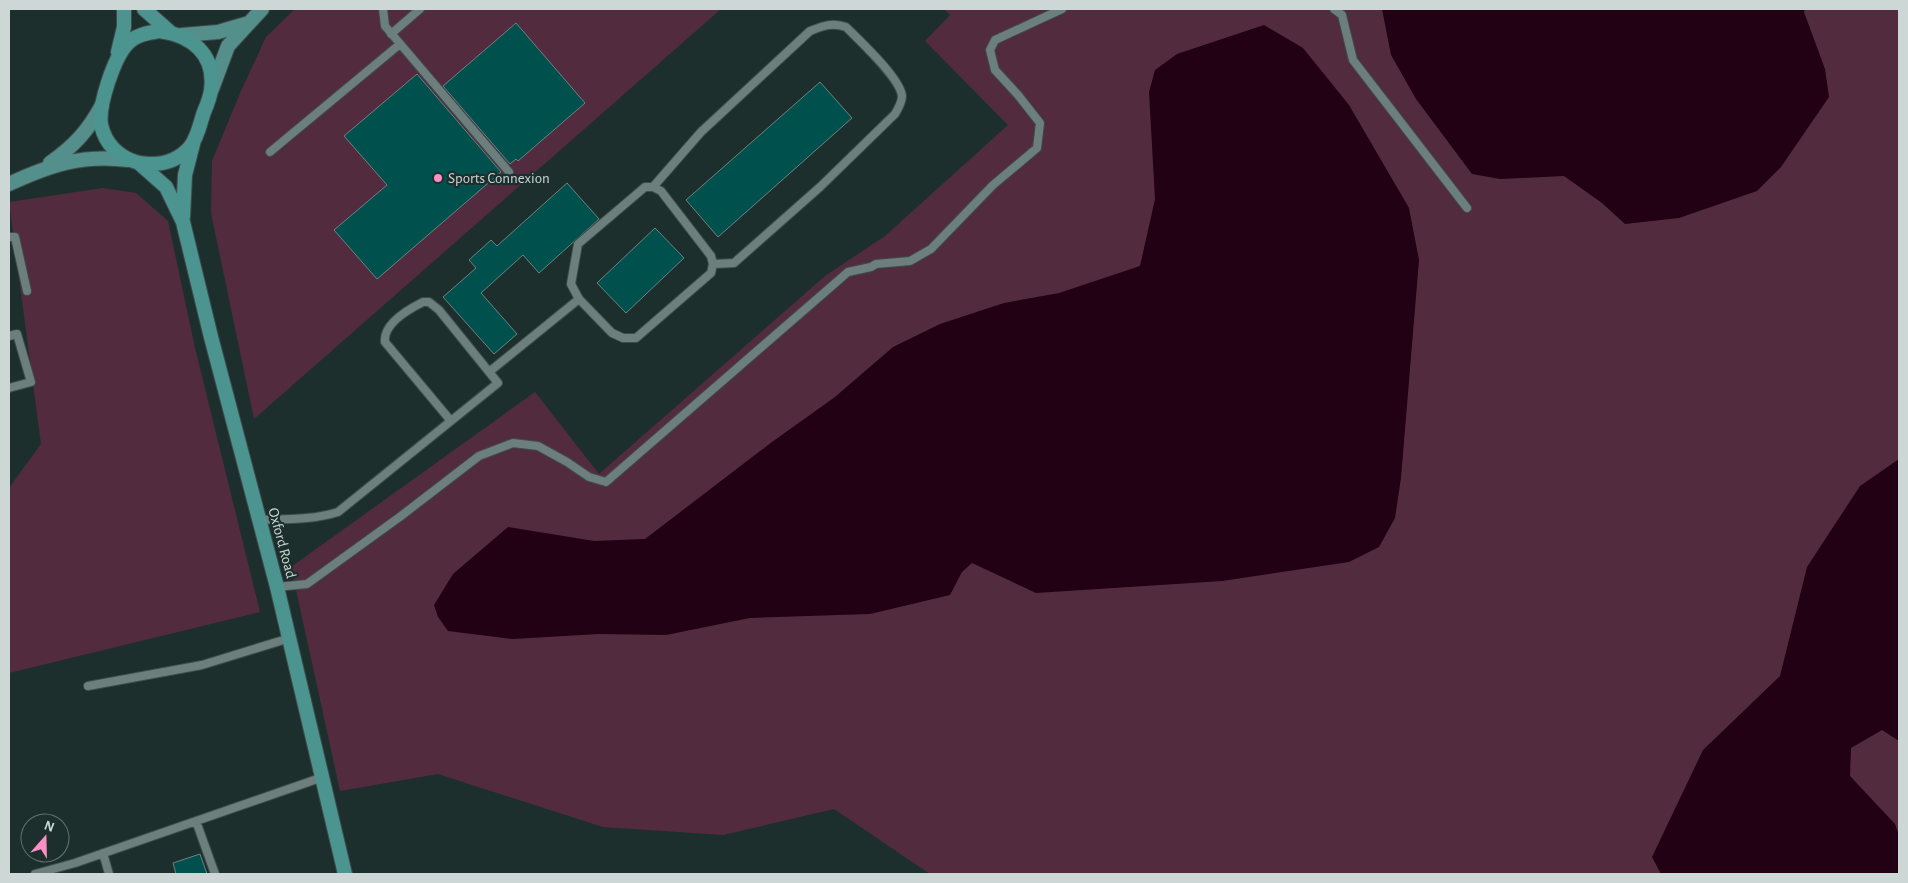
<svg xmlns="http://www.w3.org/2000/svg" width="1908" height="883" font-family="'Alegreya Sans',sans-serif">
<rect width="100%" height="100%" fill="#1d2f2d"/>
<path fill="#532b3f" d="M295,9h426l-467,410 -43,-206 1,-52 29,-70 25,-54z
M944,9h955v865h-969l-96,-65 -111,26 -120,-8 -165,-53 -98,17 -49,-224 244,-175 64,82 226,-198 60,-40 123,-111 -83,-84 25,-26z
M103,188l33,5 32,28 27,127 65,264 -251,61v-185l32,-44 -32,-242z"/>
<path fill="#220114" d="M1382,9h423l-1,3 21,57 4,28 -48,70 -24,24 -78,27 -54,6 -23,-21 -38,-27 -64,3 -28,-5 -56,-75 -25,-44z
M1264,25l39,23 46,57 60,103 10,52 -18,218 -6,40 -16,29 -30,15 -127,19 -186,12 -64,-30 -10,9 -12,23 -80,19 -120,4 -84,17 -67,-1 -86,5 -65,-8 -10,-14 -4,-12 19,-31 55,-47 86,14 51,-2 127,-97 63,-45 58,-50 47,-23 64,-21 55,-10 81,-27 15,-67 -6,-107 6,-22 22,-16z
M1899,459v282l-17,-11 -31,18 -1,28 45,48 4,11v39h-238l-9,-17 51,-107 77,-74 27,-109 53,-81z"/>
<path fill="#00514d" stroke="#6f8280" d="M516,23l69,80 -67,58 -2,-2 -6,5 -67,-78z
M417,74l84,98 -124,107 -43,-49 53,-45 -43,-49z
M820,82l32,36 -134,119 -32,-37z
M567,183l32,36 -60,54 -16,-18 -42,38 36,41 -23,20 -51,-57 33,-29 -7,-8 22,-20 6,6z
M655,228l29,30 -58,55 -29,-30z
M200,854l7,20h-31l-3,-11z"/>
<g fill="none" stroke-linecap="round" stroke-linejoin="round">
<defs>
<path id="service" d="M383,9l2,17 124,146
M1334,9l8,6 11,45 114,148
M391,34l29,-25
M270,152l130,-108
M653,187l48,-55 109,-101c13,-5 22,-9 36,-4 14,14 54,51 56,69 0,6 -4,13 -7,18l-75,73 -86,76 -21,1
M9,237h6l12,54
M9,336l8,-2 14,48 -22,6
M489,372l90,-73 33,34 11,5h13l75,-65 2,-9 -2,-8 -50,-65 -8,-4h-8l-67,57 -7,40 8,15
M259,520c27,-1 54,0 79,-8l160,-129 -59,-73 -10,-8h-6c-14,7 -40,22 -38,40l66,79
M277,587l30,-3 94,-68 78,-60 34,-13 25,3 29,16 22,15 17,5 242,-210 23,-5 5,-3 34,-3 21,-12 62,-64 44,-37 3,-25 -22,-28 -23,-25 -5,-20 5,-10 67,-31
M88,686l114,-21 88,-27
M196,821l19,53
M103,853l6,21
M35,874l40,-11 248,-86"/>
<path id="primary" d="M182,35l36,-3 31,-9
M212,89l16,-43 34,-37
M50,163c24,-17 38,-32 52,-58
M9,184c41,-19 73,-30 119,-24"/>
<path id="trunk" d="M144,9l26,23
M159,31c32,4 57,23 52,59 -1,8 -4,15 -7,22 -4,11 -6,25 -14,35 -20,23 -57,22 -77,1 -6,-6 -10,-15 -12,-23 -3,-19 13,-68 27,-82 8,-8 19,-10 31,-12z
M118,52l6,-25v-18
M140,164l26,23 17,35 28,115 66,250 68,287
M183,217l2,-42 8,-31"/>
</defs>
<use href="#service" stroke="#3d4d4b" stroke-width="10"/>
<use href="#primary" stroke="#3d4d4b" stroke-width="16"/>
<use href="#trunk" stroke="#3d4d4b" stroke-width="16"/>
<use href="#service" stroke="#6c7f7d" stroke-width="8"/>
<use href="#primary" stroke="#548f8b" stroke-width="14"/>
<use href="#trunk" stroke="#4c9490" stroke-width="14"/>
</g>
<circle fill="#fb8fc5" stroke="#1d2f2d" stroke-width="2" cx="438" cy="178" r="5"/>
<g text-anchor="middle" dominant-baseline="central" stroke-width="4.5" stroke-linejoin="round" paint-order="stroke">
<g font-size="15" fill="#ccd7d6" stroke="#1d2f2d" text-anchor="start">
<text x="448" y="178">Sports Connexion</text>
</g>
<g font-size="15" fill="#ccd7d6" stroke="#1d2f2d">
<text transform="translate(282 543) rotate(75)">Oxford Road</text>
</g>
</g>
<rect width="1908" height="883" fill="none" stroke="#ccd7d6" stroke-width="20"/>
<g transform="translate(45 838) rotate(20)"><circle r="24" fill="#1d2f2d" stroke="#637271"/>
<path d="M0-4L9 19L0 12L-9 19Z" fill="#fb8fc5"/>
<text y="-8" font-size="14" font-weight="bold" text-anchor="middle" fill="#ccd7d6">N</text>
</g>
</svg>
